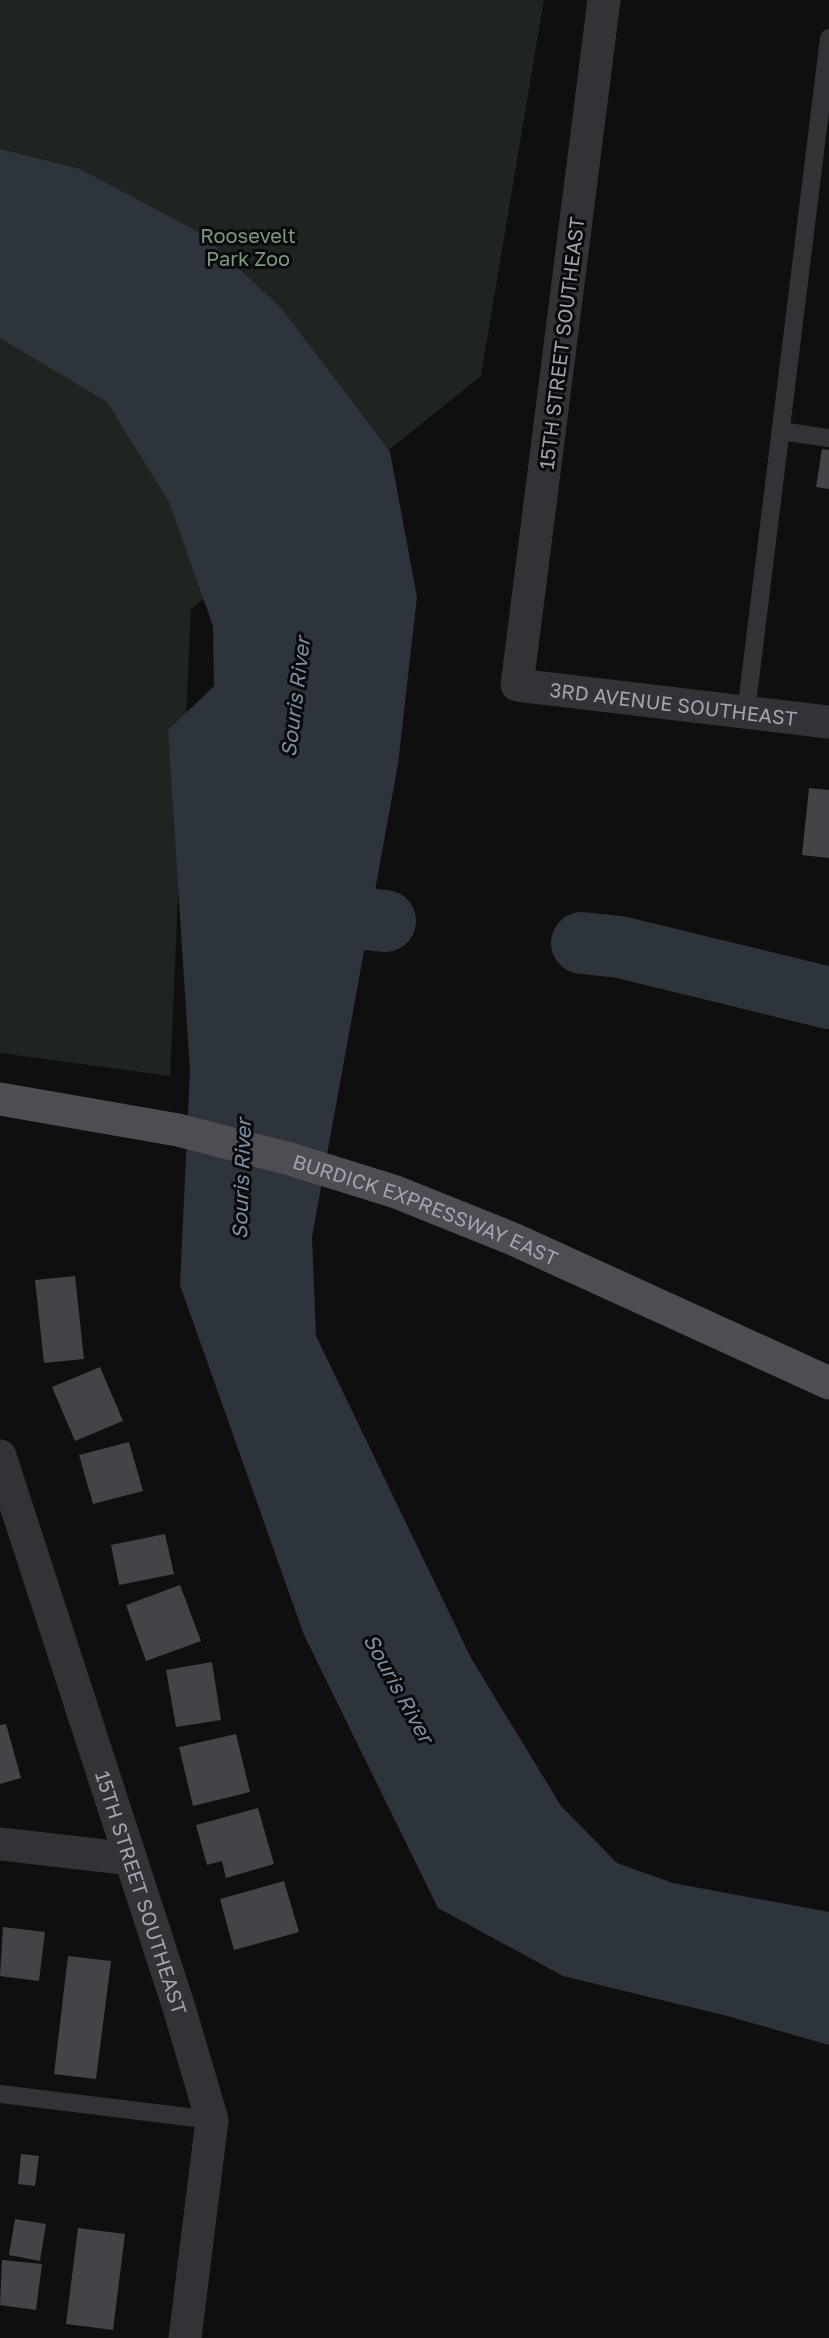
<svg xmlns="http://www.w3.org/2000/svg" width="829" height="2338" font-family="'Golos Text',sans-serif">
<rect width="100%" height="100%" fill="#0f0f10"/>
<path fill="#1e241f" d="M0,0h544l-63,376 -290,233 -21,467 -170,-23z"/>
<path fill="#2e343b" d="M0,149l80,20 122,65 80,75 108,143 27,145 -19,167 -86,473 4,99 155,322 90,148 56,57 56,20 156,29v133l-98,-28 -168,-41 -125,-68 -134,-273 -124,-350 10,-214 -22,-341 46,-44 -1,-60 -44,-124 -62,-100 -107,-64z"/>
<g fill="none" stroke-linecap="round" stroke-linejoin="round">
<path stroke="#2e343b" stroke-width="62" d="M287,911l98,10
M582,943l38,4 209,51"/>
</g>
<path fill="#434448" d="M822,449l7,1v39l-13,-2z
M809,788l20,2v68l-27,-3z
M75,1276l9,83 -40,4 -9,-83z
M100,1367l23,54 -48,20 -23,-54z
M129,1442l14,49 -50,13 -14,-49z
M165,1534l9,40 -55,11 -8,-40z
M180,1585l21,56 -55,20 -20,-56z
M212,1662l9,58 -45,7 -10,-57z
M6,1724l15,54 -21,6v-59z
M236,1734l14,58 -57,14 -14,-59z
M258,1808l16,56 -48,14 -4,-17 -15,4 -11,-40z
M284,1881l15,51 -65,18 -14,-51z
M3,1927l42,5 -6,49 -39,-5z
M68,1956l43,5 -15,118 -42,-5z
M21,2154l18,2 -4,30 -17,-2z
M15,2219l31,5 -6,37 -31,-6z
M78,2228l47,6 -12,96 -47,-6z
M2,2260l40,4 -6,46 -36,-5z"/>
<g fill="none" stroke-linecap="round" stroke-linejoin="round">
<path stroke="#323337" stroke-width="18" d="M781,431l48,7
M746,712l83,-674
M0,2094l212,26"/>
<g stroke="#323337" stroke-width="33">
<path id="s1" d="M604,0l-87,685 312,37"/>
<path id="s2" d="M0,1456l180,555 32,109 -27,218"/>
<path d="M0,1844l131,15"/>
</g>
<path stroke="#4d4d53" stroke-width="33" id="s3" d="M0,1099l178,31 112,29 106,33 117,47 316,144"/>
</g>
<g text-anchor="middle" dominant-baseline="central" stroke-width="6" stroke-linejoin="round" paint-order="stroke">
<g font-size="20" fill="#7a997f" stroke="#0a0a0b">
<text x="248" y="235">Roosevelt<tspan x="248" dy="23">Park Zoo</tspan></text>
</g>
<g font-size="20" fill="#a1a4b0" stroke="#0a0a0b">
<text transform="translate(561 343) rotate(-83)">15TH STREET SOUTHEAST</text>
<text stroke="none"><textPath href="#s1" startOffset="848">3RD AVENUE SOUTHEAST</textPath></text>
<text stroke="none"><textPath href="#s3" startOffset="441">BURDICK EXPRESSWAY EAST</textPath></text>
<text stroke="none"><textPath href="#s2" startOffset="459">15TH STREET SOUTHEAST</textPath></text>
</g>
<g font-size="21" font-style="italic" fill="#7b8ea8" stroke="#0a0a0b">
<text transform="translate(295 697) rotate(-83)">Souris River</text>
<text transform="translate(241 1179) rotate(-88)">Souris River</text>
<text transform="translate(399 1688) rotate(61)">Souris River</text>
</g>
</g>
</svg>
